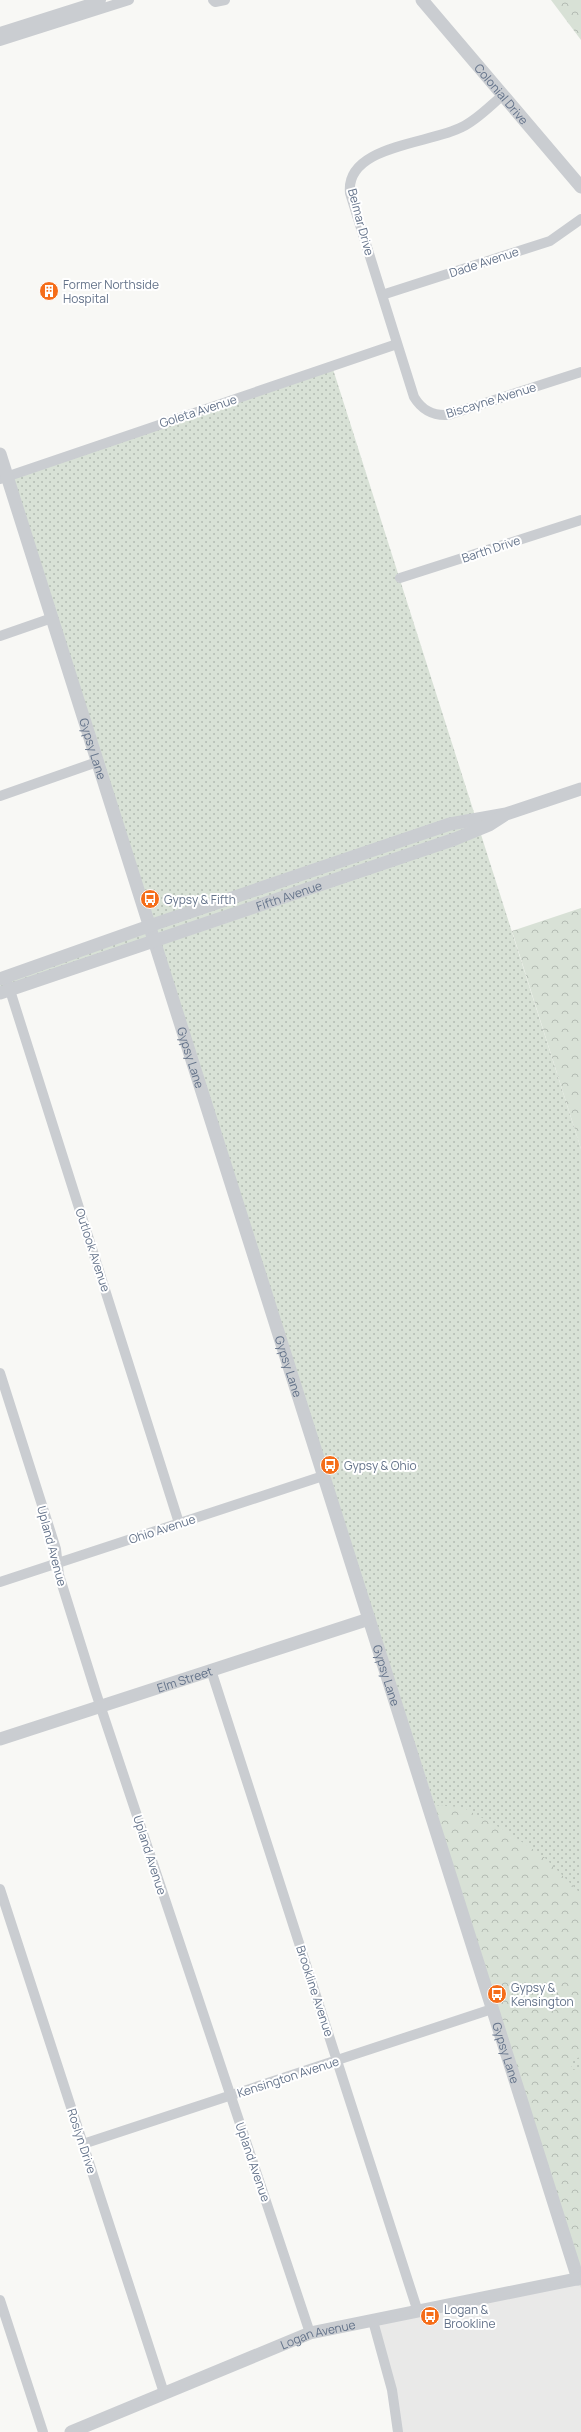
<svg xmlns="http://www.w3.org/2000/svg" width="581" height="2432" font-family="Manrope,sans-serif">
<defs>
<pattern id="grass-dots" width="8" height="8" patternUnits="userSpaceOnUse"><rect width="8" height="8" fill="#d8e1d6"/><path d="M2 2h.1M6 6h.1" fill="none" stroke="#b3bbb3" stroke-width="1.8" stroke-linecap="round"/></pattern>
<pattern id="forest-crowns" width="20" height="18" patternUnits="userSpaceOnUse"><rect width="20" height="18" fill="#d8e1d6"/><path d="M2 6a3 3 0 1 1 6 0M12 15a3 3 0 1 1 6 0" fill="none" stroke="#b3bbb3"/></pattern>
</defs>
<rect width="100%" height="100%" fill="#f8f8f5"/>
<path fill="#e9e9e8" d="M578,2279l3,10v143h-183l-25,-111z"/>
<path fill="url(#grass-dots)" d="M332,366l249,783v1108l-427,-1317 -154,53v-14l149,-53 -142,-450z"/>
<path fill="url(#forest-crowns)" d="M551,0h30v40z
M581,908v241l-69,-218z
M428,1805l34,2 44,24 38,26 37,37v163l-11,3 3,10 8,-2v221z"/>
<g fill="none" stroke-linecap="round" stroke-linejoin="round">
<path stroke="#cacdd1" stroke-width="10" d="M213,0l2,2 10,-2
M0,32l101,-32
M0,41l129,-41
M503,95c-13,11 -26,25 -41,32 -32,17 -117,18 -112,66l64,204c8,13 18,19 34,18l133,-43
M382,295l168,-54 31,-22
M0,479l397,-135
M400,578l181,-58
M0,636l52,-18
M0,796l97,-34
M8,984l171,539
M0,1373l56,176 3,26 37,118 214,640
M0,1582l323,-106
M211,1670l207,642
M0,1889l164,504
M83,2144l409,-135
M0,2300l43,132
M373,2321l19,69 6,42"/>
<g stroke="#cacdd1" stroke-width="13">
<path id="s1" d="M422,0l159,187"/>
<path id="s2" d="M0,454l578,1825"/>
<path d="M0,979l149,-53 301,-102 56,-10 75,-25"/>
<path id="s3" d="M0,993l455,-154 34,-14 14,-9"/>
<path id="s4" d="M0,1739l369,-120"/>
<path id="s5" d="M71,2432l239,-99 271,-55"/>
</g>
</g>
<defs>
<symbol id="building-disc" viewBox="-11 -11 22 22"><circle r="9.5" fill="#f56d19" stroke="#fff"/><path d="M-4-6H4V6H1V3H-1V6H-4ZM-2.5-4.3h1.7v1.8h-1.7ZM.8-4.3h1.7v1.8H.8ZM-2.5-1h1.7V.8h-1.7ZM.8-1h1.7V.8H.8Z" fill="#fff"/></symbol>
<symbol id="bus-disc" viewBox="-11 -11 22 22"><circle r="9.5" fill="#f56d19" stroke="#fff"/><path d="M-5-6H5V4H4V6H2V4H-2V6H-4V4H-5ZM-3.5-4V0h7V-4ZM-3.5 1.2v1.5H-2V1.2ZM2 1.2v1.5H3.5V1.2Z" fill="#fff"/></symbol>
</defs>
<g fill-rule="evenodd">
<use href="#building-disc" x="38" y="280" width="22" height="22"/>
<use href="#bus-disc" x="139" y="888" width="22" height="22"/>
<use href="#bus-disc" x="319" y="1454" width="22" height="22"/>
<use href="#bus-disc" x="486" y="1983" width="22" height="22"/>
<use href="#bus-disc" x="419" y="2305" width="22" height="22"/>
</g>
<g text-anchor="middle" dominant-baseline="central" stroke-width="4" stroke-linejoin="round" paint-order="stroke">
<g font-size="12" fill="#64738a" stroke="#fff">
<text stroke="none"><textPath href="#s1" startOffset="123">Colonial Drive</textPath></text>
<text transform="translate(361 222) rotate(75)">Belmar Drive</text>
<text transform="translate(484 262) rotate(-18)">Dade Avenue</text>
<text transform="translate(491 400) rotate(-17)">Biscayne Avenue</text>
<text transform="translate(198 411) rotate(-18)">Goleta Avenue</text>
<text transform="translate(491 549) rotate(-18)">Barth Drive</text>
<text stroke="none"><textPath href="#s2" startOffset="309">Gypsy Lane</textPath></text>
<text stroke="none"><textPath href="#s3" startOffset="305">Fifth Avenue</textPath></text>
<text stroke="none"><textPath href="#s2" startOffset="633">Gypsy Lane</textPath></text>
<text transform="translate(93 1250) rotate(72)">Outlook Avenue</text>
<text stroke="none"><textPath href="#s2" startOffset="957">Gypsy Lane</textPath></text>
<text transform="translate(162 1529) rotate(-18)">Ohio Avenue</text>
<text transform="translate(52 1546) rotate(75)">Upland Avenue</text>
<text stroke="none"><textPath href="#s2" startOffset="1281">Gypsy Lane</textPath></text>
<text stroke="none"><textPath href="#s4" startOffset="194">Elm Street</textPath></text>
<text transform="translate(150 1855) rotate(72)">Upland Avenue</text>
<text transform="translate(315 1991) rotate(72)">Brookline Avenue</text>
<text stroke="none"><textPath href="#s2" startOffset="1677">Gypsy Lane</textPath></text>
<text transform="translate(288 2077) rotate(-18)">Kensington Avenue</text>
<text transform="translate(82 2141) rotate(72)">Roslyn Drive</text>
<text transform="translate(253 2162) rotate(71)">Upland Avenue</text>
<text stroke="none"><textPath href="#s5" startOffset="266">Logan Avenue</textPath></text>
</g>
<g font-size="12" fill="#64738a" stroke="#fff" text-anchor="start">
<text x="63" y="284">Former Northside<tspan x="63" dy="14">Hospital</tspan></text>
<text x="164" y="899">Gypsy &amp; Fifth</text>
<text x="344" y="1465">Gypsy &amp; Ohio</text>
<text x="511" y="1987">Gypsy &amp;<tspan x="511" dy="14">Kensington</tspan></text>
<text x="444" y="2309">Logan &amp;<tspan x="444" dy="14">Brookline</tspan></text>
</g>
</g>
</svg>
